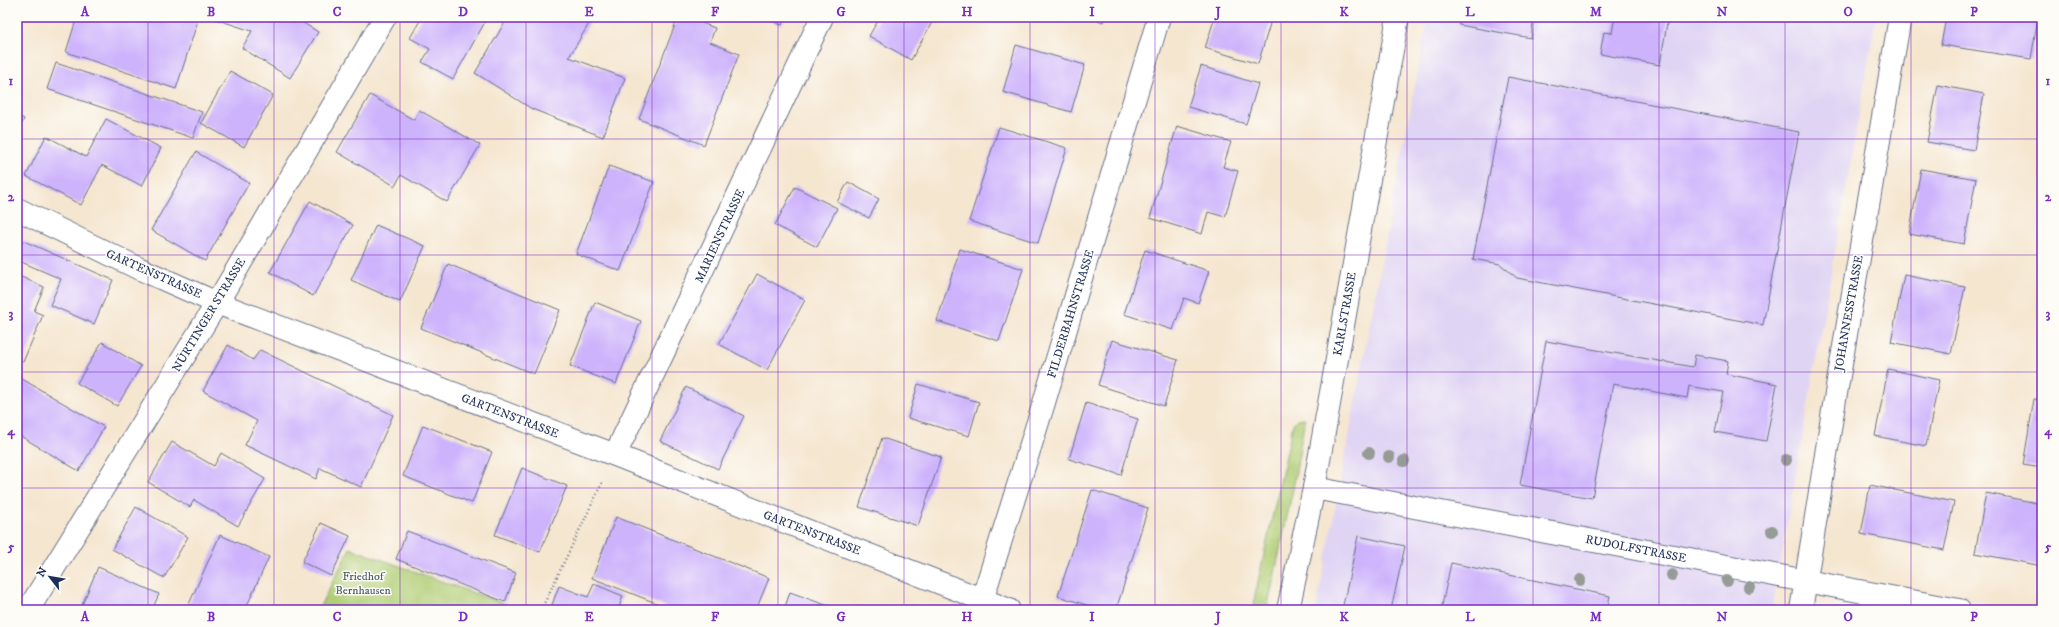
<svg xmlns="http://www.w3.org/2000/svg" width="2059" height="627" font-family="'IM FELL DW Pica',serif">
<rect width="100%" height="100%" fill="#fdfcf7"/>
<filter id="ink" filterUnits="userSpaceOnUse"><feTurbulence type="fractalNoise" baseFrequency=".025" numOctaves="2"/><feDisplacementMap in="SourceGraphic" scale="8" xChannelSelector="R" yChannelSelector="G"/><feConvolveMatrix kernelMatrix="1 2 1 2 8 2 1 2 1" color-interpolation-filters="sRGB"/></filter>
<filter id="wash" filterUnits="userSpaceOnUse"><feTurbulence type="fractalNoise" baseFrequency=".012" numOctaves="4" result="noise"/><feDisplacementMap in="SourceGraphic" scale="16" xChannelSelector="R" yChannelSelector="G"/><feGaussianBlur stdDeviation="0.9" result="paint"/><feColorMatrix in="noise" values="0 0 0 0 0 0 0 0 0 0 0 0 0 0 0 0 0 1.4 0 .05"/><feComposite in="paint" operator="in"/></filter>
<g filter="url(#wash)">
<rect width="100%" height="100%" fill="#f5e6d0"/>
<path fill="#e0d4f4" d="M1428,17h448l-104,593h-456z"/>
<path fill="#b0cd74" stroke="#667e69" d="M1305,418l-12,71 -26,121h-13l1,-15 38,-171 4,-5z
M350,548l171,62h-203z"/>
<g id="blocks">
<path fill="#cdb3fc" d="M77,17h122l-23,72 -110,-37z
M209,17h85l24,15 -28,46 -48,-30 10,-17z
M422,17h54l9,5 -32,57 -31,-17 8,-13 -20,-11z
M508,17h85l-24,40 56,21 -22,59 -71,-28 -57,-36z
M678,17h8l29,11 -5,14 29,12 -35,91 -65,-26z
M760,17h25l-3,8z
M880,17h55l-24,43 -42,-24z
M1088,17h17l-2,5z
M1215,17h57l-14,47 -53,-16z
M1460,17h74l-3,21 -72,-13z
M1615,17h53l-8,48 -60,-11 4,-22 8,1z
M1946,17h92l-7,42 -90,-14z
M1016,45l69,20 -14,47 -68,-20z
M56,63l146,49 -9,26 -146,-49z
M1201,66l57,18 -12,40 -58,-17z
M230,71l43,24 -29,52 -43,-24z
M1508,77l291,55 -36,193 -246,-47 -17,-14 -27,-5z
M1938,85l46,9 -10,56 -47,-8z
M370,95l44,25 5,-10 61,35 -33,57 -46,-27 -6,11 -58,-34z
M17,115l7,4 -7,14z
M106,119l55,29 -19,38 -40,-21 -21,40 -55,-29 20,-40 40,21z
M1177,126l54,16 -8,25 15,4 -13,46 -17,-5 -6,22 -52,-16z
M999,127l68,21 -29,95 -69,-22z
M196,152l53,31 -44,78 -54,-31z
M609,166l45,16 -34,89 -44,-17z
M1921,169l55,10 -12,65 -55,-10z
M848,182l31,17 -10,19 -32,-16z
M795,187l42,21 -20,39 -42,-22z
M310,201l43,24 -40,71 -43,-24z
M376,225l49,21 -25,56 -49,-22z
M17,238l96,42 -19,44 -44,-19 11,-26 -44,-19z
M960,249l63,20 -24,72 -62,-20z
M1145,250l64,21 -11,32 -14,-5 -11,32 -49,-16z
M448,264l112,46 -26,64 -113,-46z
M757,274l48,26 -38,70 -48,-26z
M17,275l27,12 -10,24 9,4 -20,47 -6,-3z
M1904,275l61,12 -14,67 -60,-12z
M595,302l46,19 -25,63 -46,-18z
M1112,340l66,20 -14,46 -66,-21z
M1546,341l147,26 2,-12 33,6 -2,13 51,10 -11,57 -51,-9 8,-40 -34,-6 -2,12 -74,-14 -21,114 -72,-13z
M102,342l39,24 -24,40 -40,-23z
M228,345l25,15 7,-10 133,65 -32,72 -41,-19 -4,11 -71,-34 12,-24 -54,-30z
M1888,369l51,11 -13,66 -51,-10z
M17,376l87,51 -25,44 -62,-37z
M918,384l61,18 -10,34 -61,-18z
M686,387l58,29 -26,53 -58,-28z
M2034,399l8,1v68l-19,-3z
M1086,403l52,16 -17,56 -52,-16z
M423,425l69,27 -20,51 -69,-27z
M882,438l59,19 -23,69 -59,-19z
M172,442l42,24 7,-13 44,26 -27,47 -44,-26 -4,7 -42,-25z
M522,468l45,18 -27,66 -45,-17z
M1870,485l84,17 -10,48 -83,-16z
M1092,490l56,18 -32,102h-13l-45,-14z
M1986,493l56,11v62l-67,-13z
M136,507l52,30 -24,41 -52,-29z
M616,517l153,61 -13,32h-82l-82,-32z
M321,523l29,13 -19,40 -29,-14z
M407,531l109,42 -11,29 -109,-43z
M220,535l49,22 -24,53h-51l1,-3 -6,-3z
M1358,536l47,10 -14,64h-49z
M1451,563l159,33 -3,14h-166z
M98,567l61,27 -7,16h-59l-11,-5z
M594,584l29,12 -5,14h-68l9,-24 29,11z
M790,592l49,18h-55z"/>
</g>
</g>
<g filter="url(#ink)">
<use href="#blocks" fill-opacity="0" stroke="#676f86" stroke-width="1"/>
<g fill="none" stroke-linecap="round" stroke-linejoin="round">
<defs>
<path id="minor" d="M17,209l121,59 79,35 398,152 394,155
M615,455l207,-438
M1314,488l645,122
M979,610l64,-204 116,-389
M1801,610l31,-193 68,-400"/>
<path id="major" d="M28,610l189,-307 168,-286
M1288,610l26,-122 84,-471"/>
</defs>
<use href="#minor" stroke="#676f86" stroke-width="24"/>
<use href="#major" stroke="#676f86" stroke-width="24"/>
<path stroke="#676f86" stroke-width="2.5" stroke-dasharray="1 3" stroke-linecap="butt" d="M541,610l62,-129"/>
<use href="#minor" stroke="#fff" stroke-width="22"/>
<use href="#major" stroke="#fff" stroke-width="22"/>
</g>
<g fill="#969b95">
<circle cx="1369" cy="453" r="6"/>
<circle cx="1389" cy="457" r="6"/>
<circle cx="1786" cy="460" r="6"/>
<circle cx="1404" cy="461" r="6"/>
<circle cx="1772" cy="531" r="6"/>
<circle cx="1672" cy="575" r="6"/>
<circle cx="1580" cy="580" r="6"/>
<circle cx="1727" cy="581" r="6"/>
<circle cx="1749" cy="587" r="6"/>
</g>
</g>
<path fill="none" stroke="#7b2cbf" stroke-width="1" stroke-opacity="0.55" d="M148,17v593M274,17v593M400,17v593M526,17v593M652,17v593M778,17v593M904,17v593M1030,17v593M1155,17v593M1281,17v593M1407,17v593M1533,17v593M1659,17v593M1785,17v593M1911,17v593M17,139h2025M17,255h2025M17,372h2025M17,488h2025"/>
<g text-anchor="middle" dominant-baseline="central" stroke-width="3" stroke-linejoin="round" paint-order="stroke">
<g font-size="12" fill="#1b2f5e" stroke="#fdfcf7">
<text transform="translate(720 236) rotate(-65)">MARIENSTRASSE</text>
<text transform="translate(154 274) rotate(24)">GARTENSTRASSE</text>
<text transform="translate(1849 313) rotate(-80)">JOHANNESSTRASSE</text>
<text transform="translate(1071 314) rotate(-73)">FILDERBAHNSTRASSE</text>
<text transform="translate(1345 314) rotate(-80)">KARLSTRASSE</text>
<text transform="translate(209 315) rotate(-59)">NÜRTINGER STRASSE</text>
<text transform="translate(510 416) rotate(21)">GARTENSTRASSE</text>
<text transform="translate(812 533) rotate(21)">GARTENSTRASSE</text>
<text transform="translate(1636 549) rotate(11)">RUDOLFSTRASSE</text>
</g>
<g font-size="12" fill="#485e65" stroke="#fdfcf7">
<text x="363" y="576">Friedhof<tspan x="363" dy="14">Bernhausen</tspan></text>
</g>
</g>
<rect width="2059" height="627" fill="none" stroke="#fdfcf7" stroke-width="44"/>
<g transform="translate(50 577) rotate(301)" stroke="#fdfcf7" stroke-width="3" paint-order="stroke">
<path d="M0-3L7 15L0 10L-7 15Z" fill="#1b2f5e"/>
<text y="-6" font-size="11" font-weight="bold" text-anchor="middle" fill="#1b2f5e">N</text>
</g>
<rect x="22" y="22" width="2015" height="583" fill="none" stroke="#7b2cbf" stroke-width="1.5"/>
<g font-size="13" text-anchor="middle" font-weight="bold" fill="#7b2cbf">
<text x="85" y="16">A</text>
<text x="211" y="16">B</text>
<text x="337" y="16">C</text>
<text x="463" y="16">D</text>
<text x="589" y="16">E</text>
<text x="715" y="16">F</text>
<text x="841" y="16">G</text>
<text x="967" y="16">H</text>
<text x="1092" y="16">I</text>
<text x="1218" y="16">J</text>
<text x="1344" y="16">K</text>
<text x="1470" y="16">L</text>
<text x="1596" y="16">M</text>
<text x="1722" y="16">N</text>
<text x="1848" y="16">O</text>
<text x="1974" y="16">P</text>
<text x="11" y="85">1</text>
<text x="2048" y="85">1</text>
<text x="11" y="201">2</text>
<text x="2048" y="201">2</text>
<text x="11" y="318">3</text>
<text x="2048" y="318">3</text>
<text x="11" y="435">4</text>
<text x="2048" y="435">4</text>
<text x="11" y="551">5</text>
<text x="2048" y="551">5</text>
<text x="85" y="621">A</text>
<text x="211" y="621">B</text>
<text x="337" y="621">C</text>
<text x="463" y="621">D</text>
<text x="589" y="621">E</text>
<text x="715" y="621">F</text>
<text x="841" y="621">G</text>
<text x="967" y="621">H</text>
<text x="1092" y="621">I</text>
<text x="1218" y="621">J</text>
<text x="1344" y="621">K</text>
<text x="1470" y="621">L</text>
<text x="1596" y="621">M</text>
<text x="1722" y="621">N</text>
<text x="1848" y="621">O</text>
<text x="1974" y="621">P</text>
</g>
</svg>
